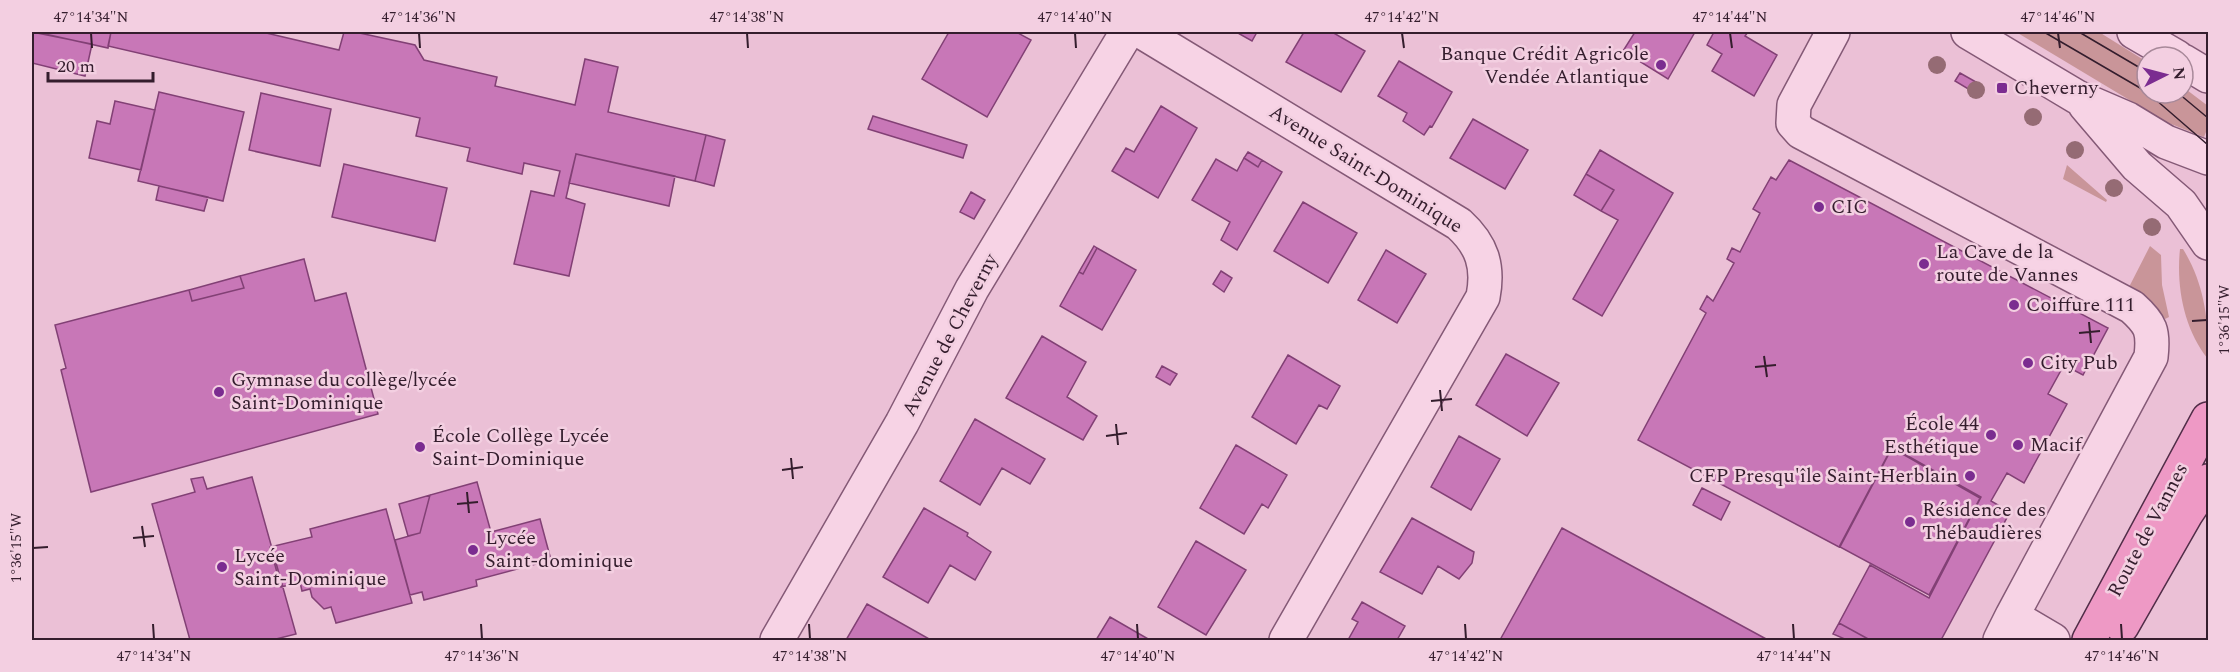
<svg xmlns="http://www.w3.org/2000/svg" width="2240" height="672" font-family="Spectral,serif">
<rect width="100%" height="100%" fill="#ebc0d6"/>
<path fill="#c99599" d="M2016,32h83l48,30v31h36v-6l25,19v21l-4,10 -38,-15z
M2067,165l40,35 -1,2 -43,-23z
M2150,246l11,9 1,30 7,32 -4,2 -12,-16 -25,-14z
M2180,249h3c21,34 26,71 25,110 -24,-30 -32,-72 -28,-110z"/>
<path fill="#c877b7" stroke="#824075" stroke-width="1.5" d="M32,32l60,12 -7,32 -53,-13z
M36,32h75l-3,16z
M111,32h151l77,18 5,-18h11l60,13 9,15 73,17 -2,9 80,19 10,-46 33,8 -10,45 98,23 -11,46 -119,-27 -10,44 19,6 -16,72 -55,-12 17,-73 23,5 6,-25 -36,-8 -2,11 -55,-13 3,-13 -54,-12 4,-18 -312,-72z
M949,32h67l15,8 -44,77 -65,-38z
M1236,32h21l-5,9z
M1304,32h28l33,19 -24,41 -55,-30z
M1635,32h60l-27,47 -45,-28z
M1714,32h34l-3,4 32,19 -23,41 -42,-25 10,-17 -15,-9z
M1399,61l53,31 -20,35 -2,-1 -6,9 -21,-14 4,-8 -29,-17z
M1960,73l16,9 -6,8 -15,-9z
M159,92l85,20 -21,89 -85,-20z
M261,93l70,16 -11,57 -71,-16z
M115,101l40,9 -14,60 -52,-12 8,-37 13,3z
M1161,106l36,22 -39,70 -46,-27 14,-23 8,4z
M873,116l94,29 -4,13 -95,-29z
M1473,119l55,31 -23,39 -55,-31z
M706,135l19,5 -11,46 -19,-5z
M1600,150l73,43 -71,123 -29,-17 45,-79 -17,-9 13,-21 -28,-16z
M1248,152l14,8 -4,7 -14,-9z
M576,154l99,22 -6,30 -100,-23z
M1244,158l14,9 4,-7 20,12 -45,78 -16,-10 9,-18 -38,-22 24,-41 21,12z
M1789,160l319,168 -25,47 -19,-10 -16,29 19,10 -43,79 -17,-10 -16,28 19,11 -69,128h-71l-31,-17 31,-58 59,33 52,-101 -89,-50 -53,100 -201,-107 68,-127 -6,-4 7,-13 6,5 21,-38 -7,-4 5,-11 8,4 20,-39 -7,-4 18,-32 5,3z
M344,164l103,24 -12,53 -103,-24z
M1586,174l28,16 -13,21 -27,-16z
M159,186l49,11 -4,14 -48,-11z
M971,192l14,8 -11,19 -14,-7z
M1303,202l54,31 -29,50 -54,-32z
M1094,246l3,2 -14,26 -4,-2z
M1097,248l39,22 -34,60 -42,-24 19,-34 4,2z
M1386,250l40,24 -29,49 -39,-23z
M304,259l11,42 31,-8 32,121 -287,78 -30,-122 5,-2 -11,-43 134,-35 3,11 52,-13 -4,-12z
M1221,271l11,7 -8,14 -11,-8z
M240,276l4,12 -52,13 -3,-11z
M1042,336l44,26 -19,35 30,19 -14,24 -77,-42z
M1506,354l53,29 -32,53 -51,-31z
M1288,355l52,31 -13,23 -8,-4 -23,39 -44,-27z
M1162,366l15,8 -7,11 -14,-8z
M975,419l70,40 -15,25 -28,-16 -22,37 -40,-24z
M1459,436l41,23 -29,51 -40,-23z
M1236,445l51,30 -19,33 -6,-4 -18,30 -44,-26z
M1892,448l88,50 -51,97 -89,-48z
M203,477l4,12 45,-12 44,157 -24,6h-82l-38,-136 43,-12 -4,-13z
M477,482l14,50 49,-13 11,41 -75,20 1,6 -53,14 -2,-8 -12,3 -15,-55 25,-7 10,-38z
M1702,488l28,14 -9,18 -28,-15z
M430,495l-10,38 -12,3 -9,-32z
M924,508l44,25 -1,3 24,16 -16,28 -25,-15 -22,38 -45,-26z
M386,509l26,94 -76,20 -5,-16 -7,2 -12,-12 -2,-8 -8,2 -2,-9 -19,5 -11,-40 42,-10 -2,-8z
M1412,518l62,34 -2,11 -13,16 -21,-13 -16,28 -42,-22z
M1562,528l206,112h-268z
M1196,541l50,29 -40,65 -48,-28z
M1362,602l43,24 -8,14h-49l10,-18 -6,-3z
M867,604l64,36h-85z
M1110,617l40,23h-54z
M1839,623l31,17h-23l-14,-6z"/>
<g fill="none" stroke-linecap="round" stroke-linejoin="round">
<defs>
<path id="minor" d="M1142,32l317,192c23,21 30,42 24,73l-197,343
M1833,32l-39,73 -1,18 8,9 331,175c19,17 22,24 19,50l-139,259 41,24
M1968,32l109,65 51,22 38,23 42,16
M2134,32l43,25
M2183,61l25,15
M2085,105l52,61 44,38 27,39
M777,640l125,-217 70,-134 155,-257
M2000,640l12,-24"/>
<path id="major" d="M2122,626l64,-112 22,-33
M2089,640l119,-221"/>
</defs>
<use href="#minor" stroke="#845976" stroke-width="36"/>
<use href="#major" stroke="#512d48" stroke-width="36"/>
<use href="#minor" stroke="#f7d3e5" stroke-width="33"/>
<use href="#major" stroke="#ee99c5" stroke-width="33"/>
<path stroke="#341d2d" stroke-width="1.5" d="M2044,32l103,60
M2079,32l68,40
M2148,93l60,52
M2178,93l30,25"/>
</g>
<g fill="#956b74">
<circle cx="1937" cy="65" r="9"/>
<circle cx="1976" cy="90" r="9"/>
<circle cx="2033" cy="117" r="9"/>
<circle cx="2075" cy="150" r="9"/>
<circle cx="2114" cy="188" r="9"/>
<circle cx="2152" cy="227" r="9"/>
</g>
<path fill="none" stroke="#341d2d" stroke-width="2" d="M91,33l1,15M419,33l1,15M747,33l1,15M1075,33l1,15M1402,33l2,15M1730,33l2,15M2058,33l2,15M2192,321l15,-1M2089,322l2,21M2079,333l21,-2M1764,356l3,21M1755,367l21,-2M1440,390l2,21M1431,401l21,-2M1116,424l2,21M1106,436l21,-3M791,458l2,21M782,470l21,-3M467,492l2,21M457,504l21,-2M142,526l3,21M133,538l21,-2M33,548l15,-1M153,624l1,15M481,624l1,15M809,624l1,15M1137,624l1,15M1465,624l1,15M1793,624l1,15M2121,624l1,15"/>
<g fill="#7b2c90" stroke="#f3cfe1" stroke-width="2">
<circle cx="1661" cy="65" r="6"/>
<rect x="1996" y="82" width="12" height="12" rx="3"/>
<circle cx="1819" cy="207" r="6"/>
<circle cx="1924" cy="264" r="6"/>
<circle cx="2014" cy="305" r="6"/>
<circle cx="2028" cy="363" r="6"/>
<circle cx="219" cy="392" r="6"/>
<circle cx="1991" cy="435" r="6"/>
<circle cx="2018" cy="445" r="6"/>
<circle cx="420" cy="447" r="6"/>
<circle cx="1970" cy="476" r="6"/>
<circle cx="1910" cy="522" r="6"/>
<circle cx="473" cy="550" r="6"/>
<circle cx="222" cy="567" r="6"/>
</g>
<g text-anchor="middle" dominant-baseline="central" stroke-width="5" stroke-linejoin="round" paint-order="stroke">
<g font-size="20" fill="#341d2d" stroke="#f3cfe1" text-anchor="start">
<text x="1649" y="54" text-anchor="end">Banque Crédit Agricole<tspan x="1649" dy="23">Vendée Atlantique</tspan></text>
<text x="2014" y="88">Cheverny</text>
<text x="1831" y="207">CIC</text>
<text x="1936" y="252">La Cave de la<tspan x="1936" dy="23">route de Vannes</tspan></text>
<text x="2026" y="305">Coiffure 111</text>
<text x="2040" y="363">City Pub</text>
<text x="231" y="380">Gymnase du collège/lycée<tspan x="231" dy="23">Saint-Dominique</tspan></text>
<text x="1979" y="424" text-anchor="end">École 44<tspan x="1979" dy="23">Esthétique</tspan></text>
<text x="432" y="436">École Collège Lycée<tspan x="432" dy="23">Saint-Dominique</tspan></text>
<text x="2030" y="445">Macif</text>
<text x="1958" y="476" text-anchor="end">CFP Presqu'île Saint-Herblain</text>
<text x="1922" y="510">Résidence des<tspan x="1922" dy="23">Thébaudières</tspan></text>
<text x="485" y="538">Lycée<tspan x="485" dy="23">Saint-dominique</tspan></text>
<text x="234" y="556">Lycée<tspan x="234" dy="23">Saint-Dominique</tspan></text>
</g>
<g font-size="20" fill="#341d2d" stroke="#f3cfe1">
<text transform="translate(1366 169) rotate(32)">Avenue Saint-Dominique</text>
<text transform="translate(950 335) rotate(-62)">Avenue de Cheverny</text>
<text transform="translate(2148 530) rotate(-62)">Route de Vannes</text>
</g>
</g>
<rect width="2240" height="672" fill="none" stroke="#f3cfe1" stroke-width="66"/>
<g transform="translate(2165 75) rotate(84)"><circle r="28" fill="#f3cfe1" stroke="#a78899" stroke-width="1.5"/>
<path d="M0-4.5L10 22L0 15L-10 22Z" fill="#7b2c90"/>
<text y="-9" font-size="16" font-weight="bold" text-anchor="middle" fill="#341d2d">N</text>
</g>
<path d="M48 72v9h105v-9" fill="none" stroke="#341d2d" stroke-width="3"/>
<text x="57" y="72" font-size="18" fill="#341d2d" stroke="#f3cfe1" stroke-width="4.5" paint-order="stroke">20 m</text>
<rect x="33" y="33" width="2174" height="606" fill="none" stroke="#341d2d" stroke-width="2"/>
<g font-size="15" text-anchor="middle" fill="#341d2d">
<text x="91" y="22">47°14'34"N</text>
<text x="419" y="22">47°14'36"N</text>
<text x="747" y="22">47°14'38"N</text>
<text x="1075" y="22">47°14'40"N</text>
<text x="1402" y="22">47°14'42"N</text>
<text x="1730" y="22">47°14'44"N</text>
<text x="2058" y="22">47°14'46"N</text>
<text transform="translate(2224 320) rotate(-90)" y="5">1°36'15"W</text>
<text transform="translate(16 548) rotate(-90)" y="5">1°36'15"W</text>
<text x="154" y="661">47°14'34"N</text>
<text x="482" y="661">47°14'36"N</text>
<text x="810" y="661">47°14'38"N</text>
<text x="1138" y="661">47°14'40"N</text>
<text x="1466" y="661">47°14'42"N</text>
<text x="1794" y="661">47°14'44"N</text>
<text x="2122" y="661">47°14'46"N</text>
</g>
</svg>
